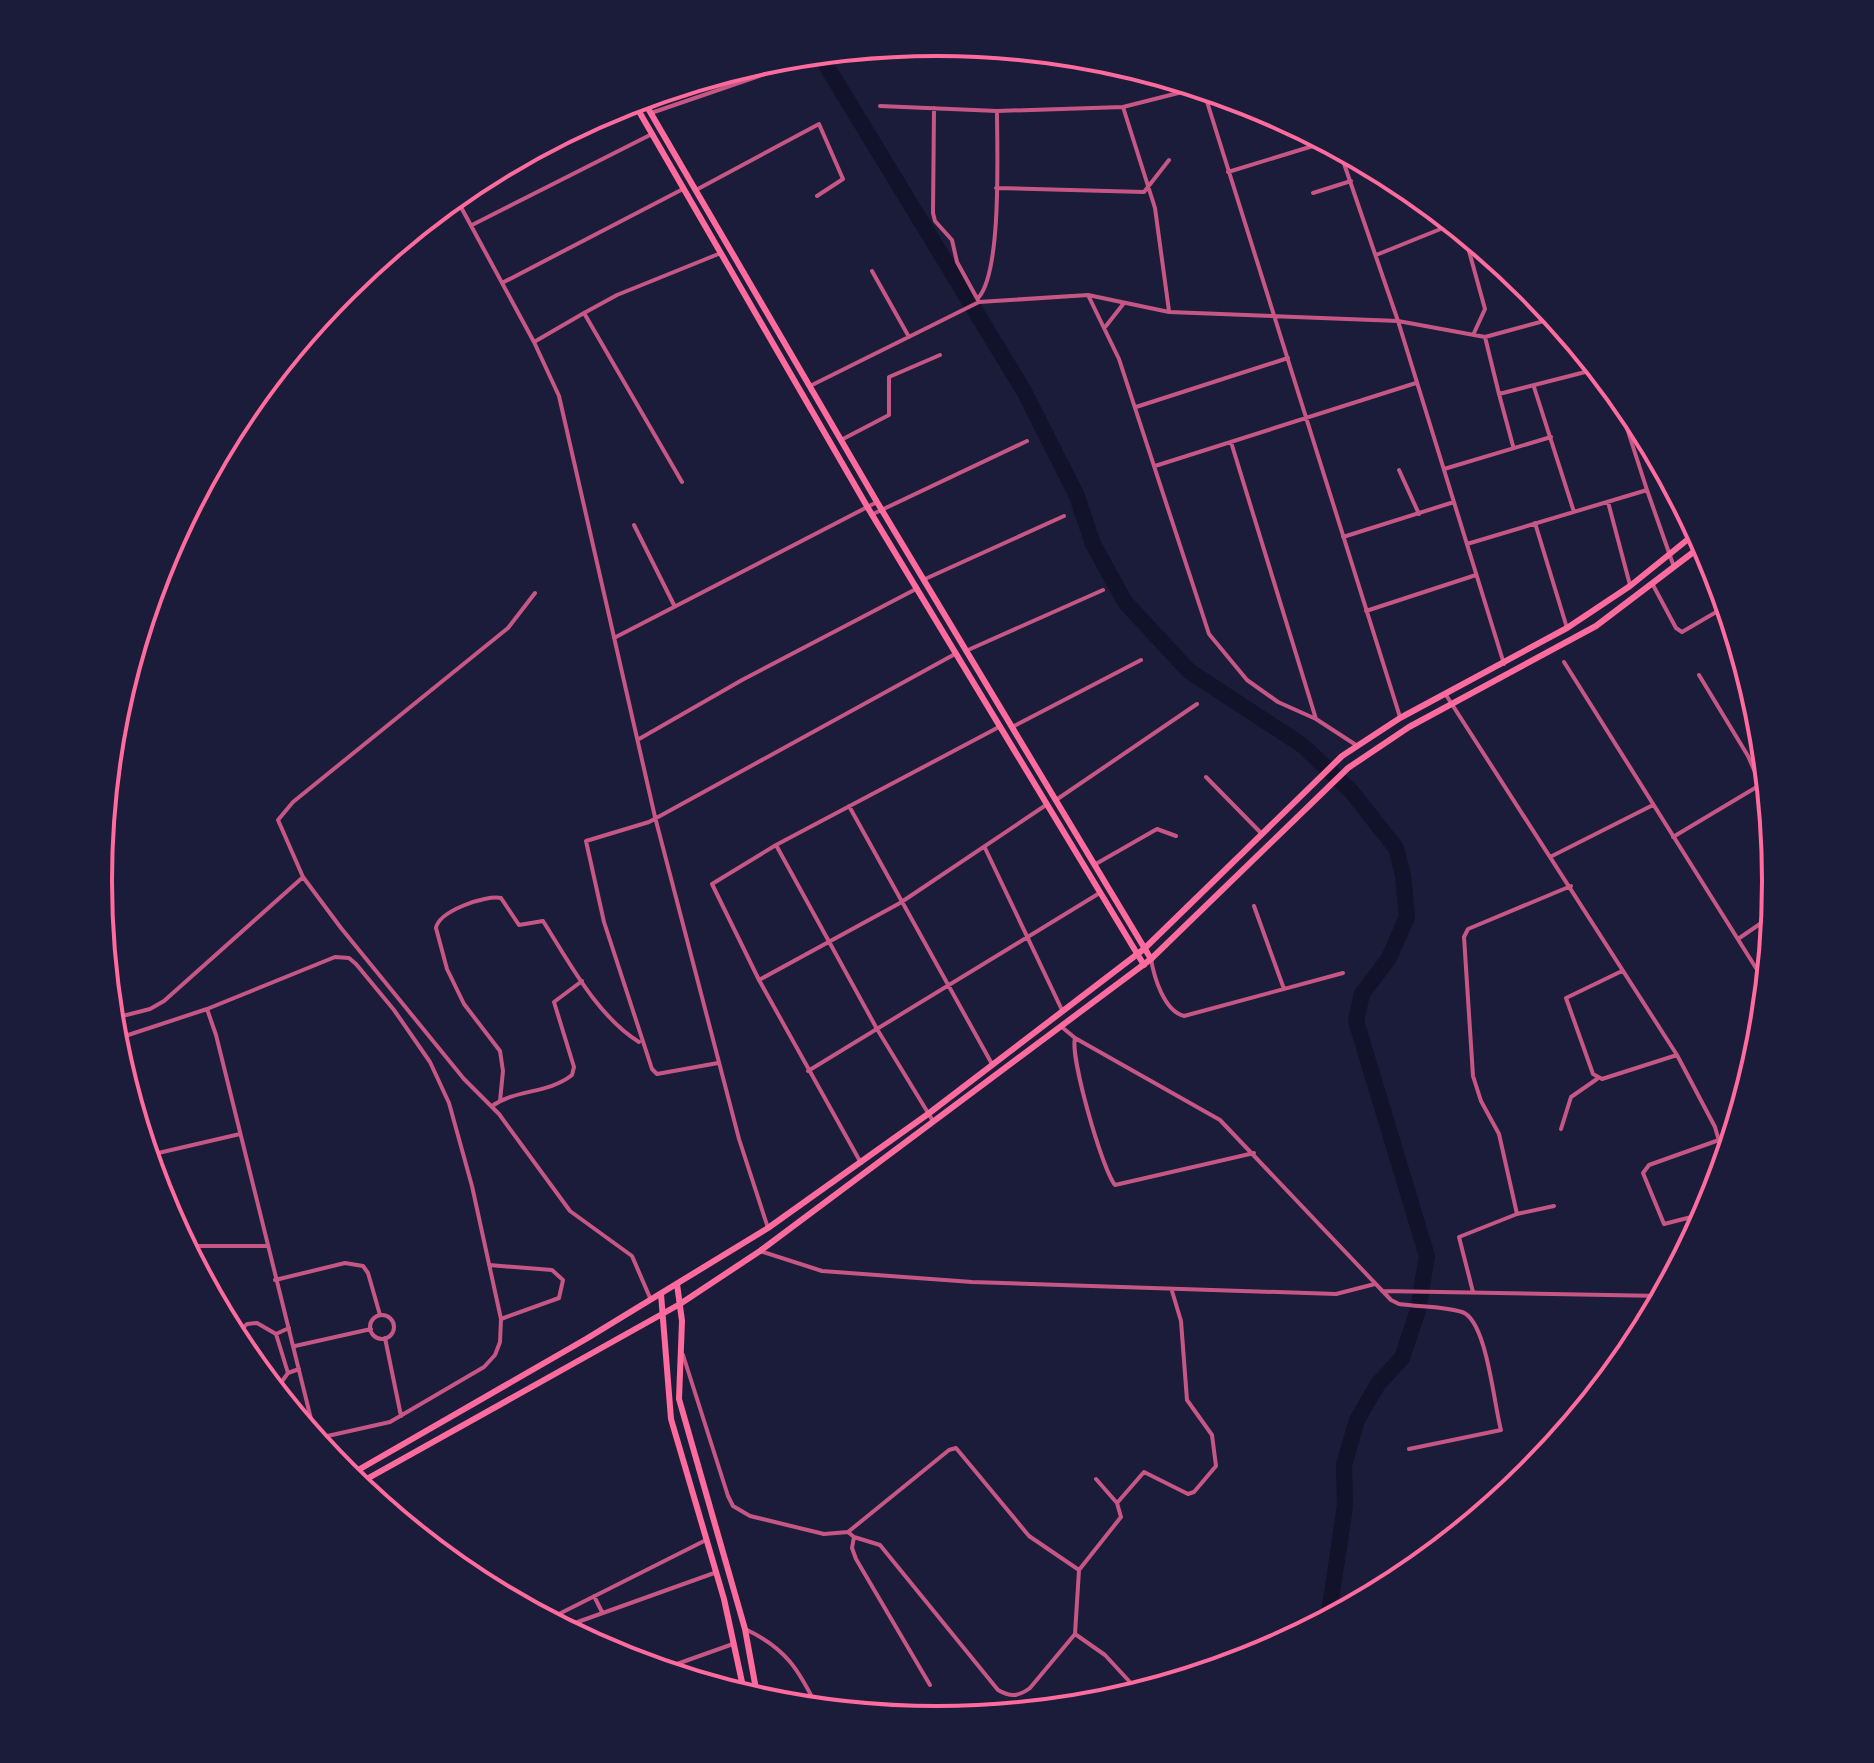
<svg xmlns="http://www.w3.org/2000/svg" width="1874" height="1763" font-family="'Roboto Condensed',sans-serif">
<rect width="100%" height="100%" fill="#1b1b3a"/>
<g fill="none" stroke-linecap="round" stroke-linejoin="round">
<path stroke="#12122b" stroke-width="16" d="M826,65l198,326 53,105 16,48 32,58 64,69 113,74 49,46 45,57 7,27 4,42 -18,41 -27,36 -6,27 71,235 -9,54 -16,48 -24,26 -21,36 -13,45 1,41 -17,114"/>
<path stroke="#c65784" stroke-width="4" d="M1203,89l197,628
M880,106l117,5 126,-4 75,-19
M1123,107l32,101 14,103
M934,108l-1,105 2,8 17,19 5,22 22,40
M651,113l123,-42 2,-13
M1339,149l59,172 106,343
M1228,172l98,-30
M996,188l148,4 25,-32
M696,190l123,-66 24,55 -26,17
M1313,193l38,-12
M455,196l79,146 25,54 96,421 84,322 29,89
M472,225l180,-91
M1464,233l21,76 -11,24
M1376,255l77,-31
M872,271l37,66
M502,283l181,-94
M1088,295l31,64 90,275 38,46 31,22 38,17
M979,297c23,-28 18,-147 18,-186
M584,313l33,-18 104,-42
M1106,326l18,-23
M1485,337l14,57 98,-25
M534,342l50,-29 98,169
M810,386l169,-84 109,-7 81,17 229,9 87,16 70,-19
M1534,387l40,125
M1499,394l14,52
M1136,407l152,-49
M841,440l48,-25v-38l51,-22
M1231,442l85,277 40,26
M1155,466l261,-83
M1444,469l107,-32
M1399,470l20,44
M1647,490l27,77
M1608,502l22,83
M873,514l154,-73
M1535,523l32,105
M634,525l40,80
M1343,537l111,-35
M1467,544l180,-54 -32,-99
M925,579l139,-63
M1653,585l23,43 6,4 41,-24
M535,593l-27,35 -215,174 -15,18 25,57 38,51 123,151 35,35 71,97 62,45 19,44
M1366,611l110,-36
M614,638l263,-136
M968,650l135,-60
M1564,662l202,322
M1699,675l49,81 21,48
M1446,695l231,360 38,72 10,35
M1012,727l129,-67
M639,739l103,-59 174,-91
M1206,777l55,56
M1056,800l141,-96
M849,806l143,258
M1673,837l87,-52
M776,845l101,184 56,92
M985,848l77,162
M1552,856l101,-51
M1094,865l63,-36 19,7
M1254,906l30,83
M1738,939l35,-24
M1151,959c3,18 13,52 33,57l159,-43
M1622,971l-56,27 27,76 9,5 75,-24
M759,980l141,-77 146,-98
M207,1009l9,26 100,404
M111,1019l39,-10 14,-8 138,-123
M1063,1028l12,10 145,82 171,180 8,4c20,3 44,2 63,8 25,8 32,94 39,118l-92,19
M1075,1038c-5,19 27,131 40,147l139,-32
M113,1040l94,-31 128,-52 14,1 7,6 38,46 36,52 19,41 23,83 29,133 -1,23 -5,13 -11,12 -94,55 -76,17
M718,1063l-61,11 -5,-5 -48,-147 -18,-81 63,-19 306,-168
M808,1071l290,-177
M500,1101l3,-30 -3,-20 -36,-47 -17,-35 -11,-41c3,-17 49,-33 65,-30l18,27 24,-4c26,41 54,95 96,121
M492,1106c24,-17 56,-12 80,-31l2,-8 -20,-65 28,-21
M138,1124l16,30
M1561,1129l10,-32 26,-18
M861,1163l-102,-183 -47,-96 64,-39 223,-118
M1707,1213l-43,11 -21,-51 6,-8 70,-25
M1517,1214l37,-8
M180,1238l-26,-84 86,-20
M185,1246h81
M760,1251l62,20 150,11 364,12 39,-10
M489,1265l63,5 11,10 -4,18 -58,21
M275,1280l70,-17 18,3 5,7 12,42
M1382,1291l281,5
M1473,1292l-14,-55 58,-23 -18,-80 -18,-33 -8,-25 -9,-139 4,-8 103,-43
M370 1327a12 12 0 1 1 24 0a12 12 0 1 1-24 0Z
M276,1334l12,39 11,-4
M233,1337l14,-13 10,-1 19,11 13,-6
M385,1338l16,78
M295,1346l76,-17
M683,1355l45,141 5,10 17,10 74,18 24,-2 101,-82 7,-2 73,88 50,34 -4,64 30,21 35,38
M275,1391l13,-18
M1117,1503l27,-31 44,22 6,-2 22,-26 -4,-31 -25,-35 -6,-79 -9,-30
M848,1532l6,5 26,8 118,145c12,7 20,7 32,-2l45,-54
M854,1537l-2,11 4,11 74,126
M1079,1570l42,-53 -4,-14 -21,-24
M594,1596l8,16
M547,1620l159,-80
M561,1628l156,-56
M745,1629c41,19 54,41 73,80
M660,1670l73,-26"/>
<path stroke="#ff6b9d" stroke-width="6" d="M642,98l235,404 274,457
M633,101l235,407 276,457"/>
<path stroke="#ff6b9d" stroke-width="6" d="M677,1284l5,37 -3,78 66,230 13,71
M661,1294l10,125 53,180 21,97
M346,1477l240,-138 182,-111 160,-114 216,-165 198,-193 58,-38 167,-90 63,-42 67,-54
M356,1485l324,-181 80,-53 391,-292 197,-191 61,-41 187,-101 108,-82"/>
</g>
<path d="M0 0H1874V1763H0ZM112 881a825 825 0 1 1 1650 0a825 825 0 1 1-1650 0Z" fill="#1b1b3a" fill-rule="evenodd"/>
<path fill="none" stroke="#ff6b9d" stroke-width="4" d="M112 881a825 825 0 1 1 1650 0a825 825 0 1 1-1650 0Z"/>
</svg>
